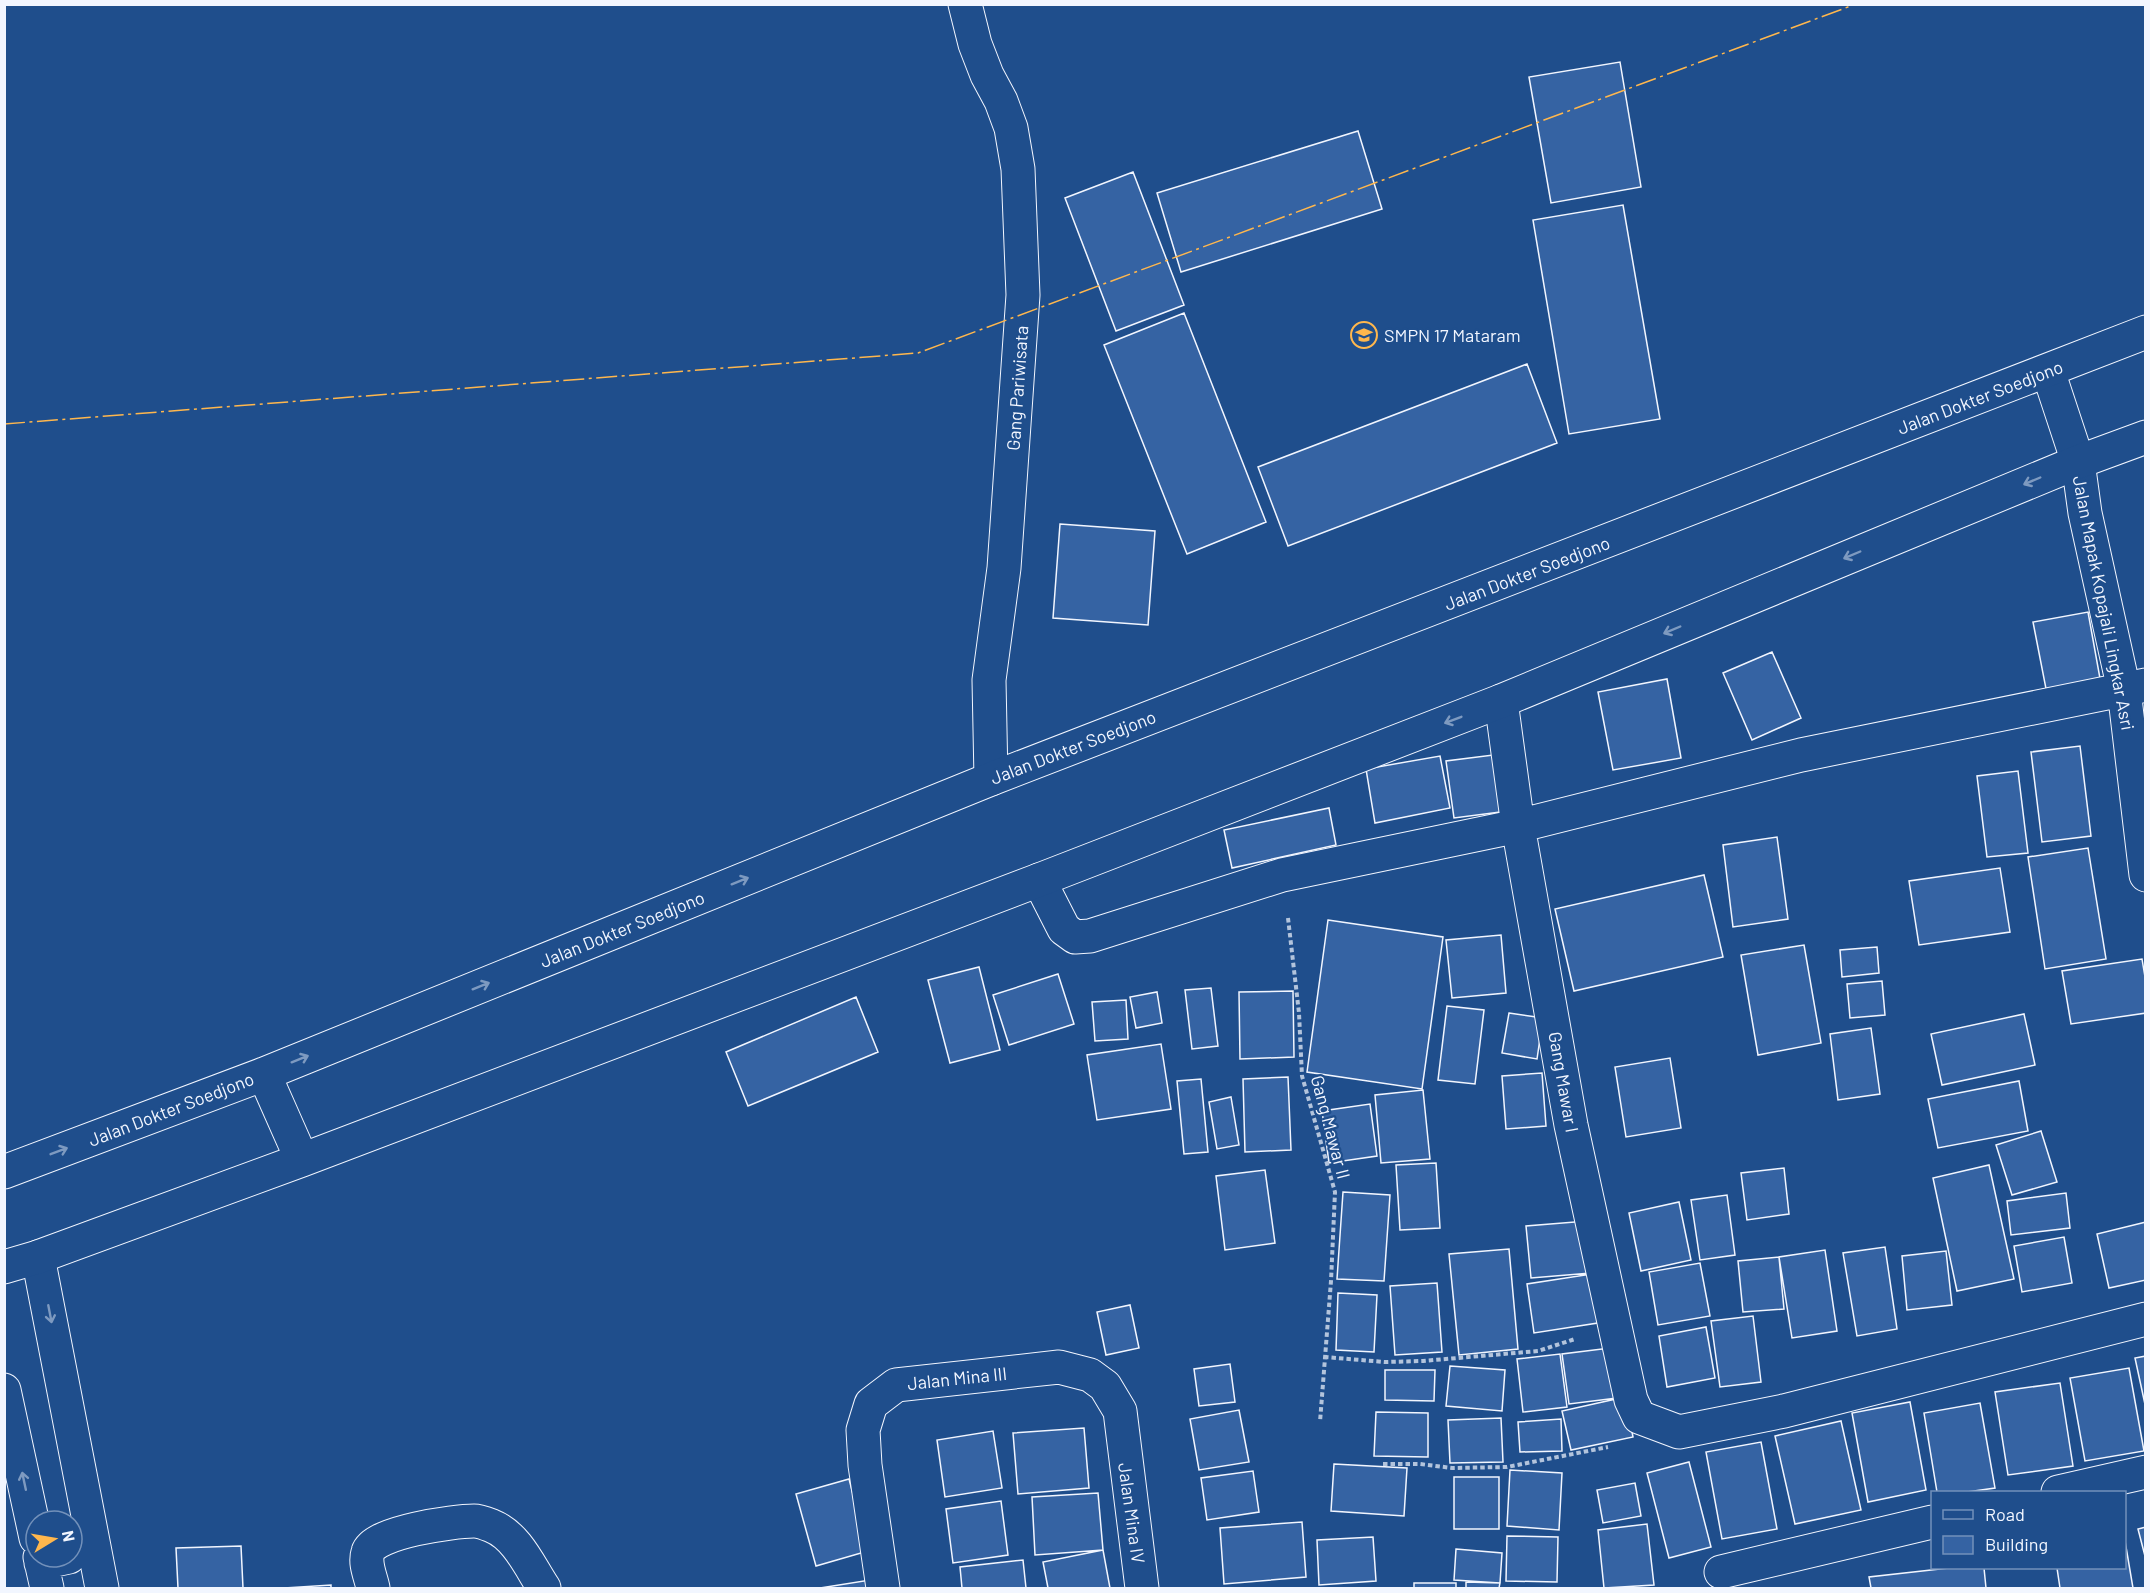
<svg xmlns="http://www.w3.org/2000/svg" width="2150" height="1593" font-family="Barlow,sans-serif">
<rect width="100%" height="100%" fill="#1f4e8c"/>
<path fill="#3563a3" stroke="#f2f6ff" stroke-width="1.5" d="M1620,62l21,125 -90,16 -22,-126z
M1358,131l24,78 -201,63 -24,-79z
M1133,172l51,133 -68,26 -51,-133z
M1623,205l37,214 -91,15 -36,-214z
M1184,313l82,209 -79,32 -83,-209z
M1527,364l30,79 -269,103 -30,-79z
M1060,524l95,7 -7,94 -95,-7z
M2088,612l13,72 -54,10 -14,-72z
M1772,652l29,66 -49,22 -29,-67z
M1667,679l14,79 -68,12 -15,-78z
M2080,746l11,90 -49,6 -11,-90z
M1501,754l7,57 -54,7 -8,-57z
M1440,756l10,52 -75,15 -9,-54z
M2018,771l10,82 -41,4 -10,-81z
M1329,808l7,37 -104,23 -8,-38z
M1777,837l11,82 -55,8 -10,-82z
M2088,848l18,111 -61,10 -17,-112z
M2000,868l10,64 -91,13 -10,-64z
M1704,875l19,82 -149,34 -19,-82z
M1328,920l115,17 -21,152 -115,-17z
M1501,935l5,58 -54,5 -6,-58z
M1804,945l17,98 -63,12 -17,-100z
M1877,947l2,26 -37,4 -2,-27z
M2142,959l4,24v30l-75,11 -9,-53z
M979,967l21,83 -50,13 -22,-83z
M1058,974l16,50 -65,21 -16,-50z
M1882,981l3,34 -35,3 -3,-34z
M1211,988l7,58 -26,3 -7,-59z
M1293,991l1,66 -54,2 -1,-67z
M1157,992l5,31 -26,5 -6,-31z
M856,997l22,55 -130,54 -22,-54z
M1126,1000l2,39 -33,2 -3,-39z
M1447,1006l37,4 -9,74 -37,-4z
M1509,1013l34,5 -6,41 -35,-6z
M2024,1014l11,51 -93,20 -11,-51z
M1871,1028l9,66 -42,6 -8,-66z
M1161,1044l10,65 -74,11 -10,-65z
M1670,1058l11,70 -55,9 -11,-70z
M1542,1073l4,53 -40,3 -4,-53z
M1288,1077l3,73 -46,2 -2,-73z
M1201,1079l7,73 -24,2 -7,-73z
M2019,1081l9,50 -90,17 -10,-49z
M1423,1090l7,69 -49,4 -6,-68z
M1231,1097l8,48 -22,4 -8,-47z
M1370,1104l7,52 -48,7 -7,-52z
M2041,1131l16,51 -45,13 -16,-50z
M1436,1163l4,65 -40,2 -4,-65z
M1989,1165l25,114 -57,12 -24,-113z
M1784,1168l5,46 -42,6 -6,-47z
M1265,1170l10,73 -50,7 -9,-74z
M1343,1192l47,3 -6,86 -47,-2z
M2066,1193l4,35 -59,7 -4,-34z
M1727,1195l8,60 -35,5 -9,-60z
M1679,1202l12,58 -50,11 -12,-58z
M1587,1221l4,52 -60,5 -5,-52z
M2146,1222v58l-37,8 -12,-54z
M2064,1237l8,46 -50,9 -8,-46z
M1885,1247l12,82 -40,7 -14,-83z
M1509,1249l9,100 -59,6 -10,-101z
M1825,1250l12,81 -45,7 -13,-81z
M1946,1251l6,54 -45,5 -5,-54z
M1779,1257l5,52 -41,3 -5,-51z
M1700,1263l10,53 -52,9 -9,-53z
M1598,1273l6,49 -70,11 -7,-49z
M1437,1283l5,69 -47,3 -5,-69z
M1338,1293l39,2 -3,57 -38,-2z
M1130,1305l9,43 -33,7 -9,-43z
M1753,1316l8,66 -41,5 -9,-66z
M1706,1327l9,51 -48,9 -8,-51z
M1618,1347l7,50 -56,7 -7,-50z
M1560,1354l7,53 -44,5 -6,-53z
M2146,1356v53l-11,-51z
M1230,1364l5,38 -36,4 -5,-37z
M1450,1366l55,4 -3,41 -56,-5z
M2129,1368l15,83 -59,10 -15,-83z
M1385,1370h50l-1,31 -49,-1z
M2060,1383l13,83 -65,9 -13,-83z
M1625,1397l8,40 -62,13 -9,-39z
M1910,1402l16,88 -58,12 -16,-89z
M1980,1403l15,85 -28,4h-30l-13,-79z
M1239,1410l10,52 -50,8 -9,-51z
M1376,1412l52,1v44l-54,-1z
M1501,1418l2,44 -53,1 -2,-43z
M1561,1419l1,32 -42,1 -2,-30z
M1841,1421l20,89 -66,14 -20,-88z
M1084,1428l5,60 -71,6 -5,-61z
M993,1431l9,57 -57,9 -8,-57z
M1761,1442l16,87 -55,10 -16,-87z
M1689,1462l22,85 -42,11 -22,-85z
M1334,1464l73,4 -3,48 -73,-5z
M1510,1470l52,3 -3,57 -52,-4z
M1253,1471l6,41 -52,8 -6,-42z
M1454,1477h45v52h-45z
M849,1479l19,72 -52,15 -20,-72z
M1635,1483l6,33 -38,7 -6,-33z
M1098,1493l5,57 -68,5 -3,-58z
M1001,1501l7,54 -55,8 -7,-54z
M1302,1522l4,55 -82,7 -4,-56z
M1647,1524l7,61 -50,3 -6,-58z
M2146,1527v33l-8,-31z
M2124,1535l9,53h-73l-3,-20h67z
M1507,1536l51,1 -1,45 -51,-1z
M1373,1537l3,44 -57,4 -2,-45z
M241,1546l2,42h-65l-2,-40z
M1456,1549l46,4 -2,30 -46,-3z
M1103,1550l7,38h-62l-5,-26z
M1023,1560l3,28h-64l-2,-21z
M1949,1568h35l2,20h-115l-2,-11z
M870,1580l2,8h-52z
M1466,1582l34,1 -1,5h-33z
M1414,1583h42v5h-42z
M331,1585v3h-47z"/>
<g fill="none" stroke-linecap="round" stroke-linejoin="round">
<defs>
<path id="minor" d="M965,4l10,40 12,31 14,26 10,27 7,41 5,126 -19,273 -15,112 2,99
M2048,371l30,91 7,51 39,177 22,185
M1501,701l17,125 53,299 60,275 8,17 40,15 105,-21 362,-92
M1039,880l25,49 11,8 15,-1 192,-61 236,-49 283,-71 345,-70
M38,1257l64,331
M4,1390l32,148
M2058,1492l88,-20
M40,1557l7,31
M41,1563l28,-6
M1721,1572l211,-50
M373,1588c-2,-11 -9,-24 -5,-36 6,-20 86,-31 106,-31 6,0 13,3 18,5 25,10 38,41 52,62
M883,1588l-18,-123 -2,-35 8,-26 25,-19 163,-18 31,8 15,11 15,25 22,177"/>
<path id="trunk" d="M264,1074l38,86
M4,1172l260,-98 727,-295 1155,-447
M4,1267l34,-10 264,-97 737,-280 462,-179 577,-239 68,-25"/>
</defs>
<use href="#minor" stroke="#f2f6ff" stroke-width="35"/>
<use href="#trunk" stroke="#f2f6ff" stroke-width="35"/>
<path stroke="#b3c4dc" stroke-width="4" stroke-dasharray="4.5 3" stroke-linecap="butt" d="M1288,918l11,95 3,63 33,116 -4,89 -11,141
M1324,1357l61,5 38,-1 115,-10 37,-12
M1383,1464h37l32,4 55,-1 101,-20"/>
<use href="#minor" stroke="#1f4e8c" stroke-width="33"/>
<use href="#trunk" stroke="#1f4e8c" stroke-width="33"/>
<path stroke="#ffb74d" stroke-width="1.5" stroke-dasharray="21 4.5 3 4.5" stroke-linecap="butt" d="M4,424l914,-71 938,-349"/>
</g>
<defs><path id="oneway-shaft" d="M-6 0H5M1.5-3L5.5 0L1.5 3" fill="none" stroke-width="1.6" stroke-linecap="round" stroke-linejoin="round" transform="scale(1.5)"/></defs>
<g stroke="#7e9ac0">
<use href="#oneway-shaft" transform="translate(2032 481) rotate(157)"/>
<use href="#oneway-shaft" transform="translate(1852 555) rotate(157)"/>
<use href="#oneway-shaft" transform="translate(1672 630) rotate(157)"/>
<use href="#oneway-shaft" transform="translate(1453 720) rotate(159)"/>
<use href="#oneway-shaft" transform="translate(740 881) rotate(-22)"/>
<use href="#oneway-shaft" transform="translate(481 986) rotate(-22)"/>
<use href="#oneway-shaft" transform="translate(300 1059) rotate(-22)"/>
<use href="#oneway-shaft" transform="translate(59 1151) rotate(-21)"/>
<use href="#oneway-shaft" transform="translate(50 1314) rotate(79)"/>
<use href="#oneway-shaft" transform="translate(24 1481) rotate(-102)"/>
</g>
<defs>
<symbol id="school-ring" viewBox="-11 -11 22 22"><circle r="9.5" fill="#1f4e8c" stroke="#ffb74d" stroke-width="1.5"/><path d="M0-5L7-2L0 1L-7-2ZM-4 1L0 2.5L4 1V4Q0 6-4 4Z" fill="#ffb74d"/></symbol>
</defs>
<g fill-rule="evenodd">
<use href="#school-ring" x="1349" y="320" width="30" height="30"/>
</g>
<g text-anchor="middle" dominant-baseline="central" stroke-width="4.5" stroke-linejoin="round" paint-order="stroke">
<g font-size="18" fill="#f2f6ff" stroke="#1f4e8c" text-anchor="start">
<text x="1384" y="335">SMPN 17 Mataram</text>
</g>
<g font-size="18" fill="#f2f6ff" stroke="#1f4e8c">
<text transform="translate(1017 388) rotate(-86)">Gang Pariwisata</text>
<text transform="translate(1980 397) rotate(-21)">Jalan Dokter Soedjono</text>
<text transform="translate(1527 573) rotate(-21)">Jalan Dokter Soedjono</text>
<text transform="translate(2104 603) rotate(79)">Jalan Mapak Kopajali Lingkar Asri</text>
<text transform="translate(1073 747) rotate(-21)">Jalan Dokter Soedjono</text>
<text transform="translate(622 929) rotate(-22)">Jalan Dokter Soedjono</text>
<text transform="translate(1564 1082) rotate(80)">Gang Mawar I</text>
<text transform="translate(171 1109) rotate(-21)">Jalan Dokter Soedjono</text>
<text transform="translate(1331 1127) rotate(75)">Gang Mawar II</text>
<text transform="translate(957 1378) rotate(-6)">Jalan Mina III</text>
<text transform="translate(1132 1513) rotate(82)">Jalan Mina IV</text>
</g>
</g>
<rect width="2150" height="1593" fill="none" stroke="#f2f6ff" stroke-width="12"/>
<rect x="1931" y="1491" width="195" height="78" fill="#1f4e8c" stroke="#7391ba" stroke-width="1.5"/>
<rect x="1943" y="1510" width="30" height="9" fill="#1f4e8c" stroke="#7391ba" stroke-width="1.5"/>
<text x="1985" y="1521" font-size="18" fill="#f2f6ff">Road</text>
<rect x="1943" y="1536" width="30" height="18" fill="#3563a3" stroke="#7391ba" stroke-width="1.5"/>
<text x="1985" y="1551" font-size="18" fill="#f2f6ff">Building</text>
<g transform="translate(54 1539) rotate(79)"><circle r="28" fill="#1f4e8c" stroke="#7391ba" stroke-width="1.5"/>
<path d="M0-4.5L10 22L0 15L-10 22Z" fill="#ffb74d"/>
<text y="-9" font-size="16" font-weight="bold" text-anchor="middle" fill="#f2f6ff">N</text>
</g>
</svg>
